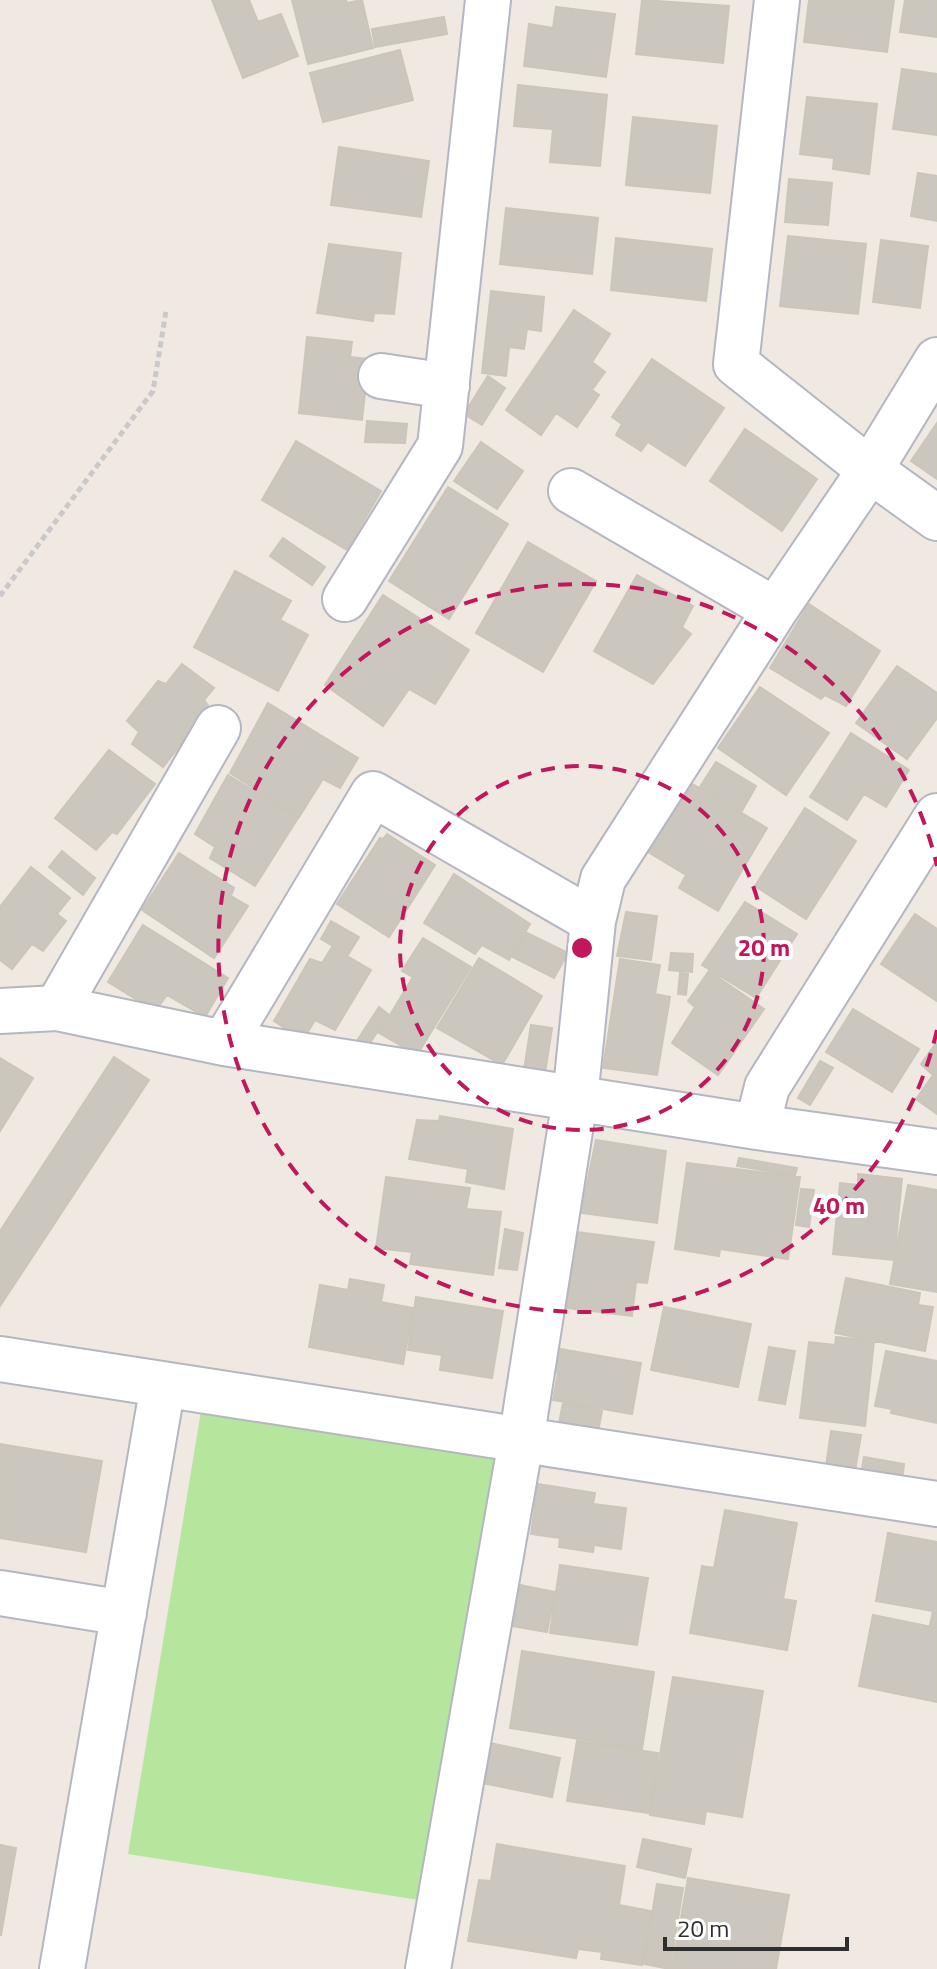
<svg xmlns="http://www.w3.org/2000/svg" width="937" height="1969" font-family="'Titillium Web',sans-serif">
<rect width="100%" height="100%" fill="#efe9e1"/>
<path fill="#b6e59e" d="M203,1399l301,51 -79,451 -297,-47z"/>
<path fill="#cbc7bf" stroke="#cbc5ba" stroke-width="2" d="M212,0h37l9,22 23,-8 17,42 -55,22z
M292,0h54l1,3 15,-3 11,48 -65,16z
M642,0l87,6 -6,57 -87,-9z
M809,0h85l-7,52 -83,-10z
M905,0h32v37l-37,-5z
M556,7l59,7 -9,63 -82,-11 5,-42 24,4z
M444,17l3,17 -72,13 -3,-18z
M400,50l13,50 -90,22 -13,-49z
M902,69l35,5v61l-44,-6z
M518,85l89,10 -7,71 -50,-4 3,-33 -39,-3z
M807,97l70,7 -8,70 -36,-5 1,-11 -34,-4z
M633,117l84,9 -7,67 -84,-8z
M339,147l90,14 -8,56 -90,-12z
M918,173l19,3v45l-26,-5z
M789,179l43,4 -4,42 -43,-3z
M506,208l92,10 -6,56 -92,-10z
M788,236l78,8 -8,70 -78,-8z
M616,238l96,11 -6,52 -95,-11z
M881,240l47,6 -8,62 -47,-6z
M329,244l72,9 -7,61 -20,-1 -1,8 -56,-8z
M491,291l53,6 -3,34 -14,-2 -3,20 -15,-2 -3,29 -24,-3z
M574,310l36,24 -18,28 13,10 -13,18 7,5 -22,32 -21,-14 -15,22 -35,-25z
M307,337l45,5 -2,15 19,2 -7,61 -63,-7z
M652,359l72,49 -39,58 -37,-24 -7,9 -25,-16 6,-11 -10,-7z
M488,376l17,12 -23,37 -18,-11z
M367,421l40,3 -2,19 -40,-1z
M937,423v56l-26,-18z
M745,429l72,50 -35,52 -72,-50z
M296,441l85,50 -34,59 -85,-50z
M481,442l42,29 -26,38 -43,-28z
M448,487l60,37 -59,95 -60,-38z
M283,538l42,29 -13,18 -42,-29z
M528,542l68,39 -53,91 -67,-39z
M235,571l56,30 -11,19 28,15 -30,56 -84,-44z
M637,575l56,31 -11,21 9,7 -38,50 -59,-33z
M383,595l86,55 -34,54 -26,-15 -26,37 -58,-41z
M809,604l71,47 -34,55 -21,-11 -4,4 -51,-31z
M182,664l32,24 -10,12 6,8 -47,59 -31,-23 7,-12 -12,-11 31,-40 8,3z
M897,666l40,27v25l-30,41 -51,-36z
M760,687l69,46 -43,62 -68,-47z
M268,703l90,55 -18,30 -17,-9 -24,38 -69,-44z
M851,733l58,37 -23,37 -22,-13 -17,26 -37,-23z
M109,750l46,34 -38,50 -5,-2 -16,18 -41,-32z
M716,762l40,24 -14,25 -42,-24z
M228,775l70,43 -43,68 -45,-28 5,-11 -20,-13z
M689,782l78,46 -49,83 -39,-23 7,-13 -38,-23z
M805,808l51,33 -50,78 -51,-33z
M387,834l48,31 -46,72 -52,-33 43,-66 3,1z
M62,851l33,27 -12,17 -34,-28z
M179,853l55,35 -3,8 17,10 -34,52 -72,-48z
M31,867l39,31 -13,16 9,7 -23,30 -11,-7 -20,25 -12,-9v-53z
M454,874l76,50 -21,36 -27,-15 -7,9 -51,-31z
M745,902l52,32 -41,64 -54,-33z
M626,912l31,4 -6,44 -34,-4z
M915,914l22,15v72l-56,-37z
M331,921l28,16 -11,18 -27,-16z
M143,925l85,53 -23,39 -38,-22 -12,16 -47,-29z
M527,933l41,20 -14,25 -41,-21z
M423,938l48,29 -54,88 -38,-22 34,-56 -11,-6z
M332,947l39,23 -36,60 -20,-10 -12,20 -29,-19 36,-62 12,4z
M671,953l22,1 -1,18 -23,-2z
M479,958l63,38 -40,69 -65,-37z
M620,959l40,6 -5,29 15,3 -13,78 -54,-7z
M709,971l55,38 -46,66 -46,-32 23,-36 -7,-6z
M680,973l8,1 -2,21 -8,-1z
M379,1007l10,8 -24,35 -10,-6z
M853,1009l66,40 -27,43 -66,-40z
M531,1025l21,3 -7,45 -21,-3z
M937,1042v72l-21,-15 17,-24 -12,-11z
M114,1057l35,23 -149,226v-75z
M0,1058l33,20 -33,53z
M820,1061l13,7 -23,37 -12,-7z
M440,1116l73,13 -9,60 -38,-7 2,-13 -59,-10 8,-39 22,1z
M596,1140l70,11 -9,72 -76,-10z
M739,1158l58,10 -2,7 -58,-9z
M687,1163l113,14 -12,82 -68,-10 -1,7 -44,-7z
M858,1174l44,5 -8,81 -61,-6 7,-71 18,2z
M386,1177l84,11 -4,21 35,3 -8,63 -83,-11 2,-12 -36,-4z
M908,1185l29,5v102l-47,-8z
M801,1189l13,1 -5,37 -13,-2z
M505,1229l18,4 -6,37 -18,-2z
M577,1232l77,10 -7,41 -11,-1 -4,34 -66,-8z
M846,1278l74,15 -2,12 15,2 -8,44 -90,-18z
M350,1279l34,6 -3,17 32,6 -10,56 -94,-17 11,-62 28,5z
M416,1297l87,14 -11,67 -52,-8 2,-15 -34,-5z
M664,1307l87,17 -13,63 -87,-17z
M836,1337l38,4 -9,85 -65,-8 9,-76 26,3z
M769,1347l26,4 -10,53 -26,-4z
M555,1348l86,15 -9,51 -79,-14 5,-27 -7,-3z
M886,1351l51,10v62l-46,-10 1,-4 -17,-3z
M563,1403l39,8 -5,25 -39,-8z
M831,1431l30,4 -7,42 -29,-4z
M0,1444l102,17 -16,91 -86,-14z
M864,1457l40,7 -2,17 -41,-7z
M538,1484l57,9 -2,11 33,4 -5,41 -27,-4 -1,7 -34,-5 1,-9 -29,-4z
M725,1510l72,13 -14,76 13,2 -9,49 -97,-17 12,-67 12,2z
M888,1533l49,9v84l-7,-1 3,-14 -57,-10z
M560,1565l88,13 -11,67 -87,-12z
M515,1584l40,8 -8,40 -40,-7z
M873,1615l64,13v74l-78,-16z
M522,1651l132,21 -12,77 -132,-21z
M673,1677l90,14 -21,126 -36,-6 -2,13 -54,-9z
M577,1741l81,12 -9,60 -82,-12z
M490,1743l70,15 -8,39 -70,-14z
M643,1839l48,10 -6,29 -48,-11z
M497,1844l128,22 -6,39 32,6 -9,54 -41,-6 1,-7 -24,-3 -2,9 -108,-17 11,-61 12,1z
M0,1845l16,3 -15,87h-1z
M688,1878l101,17 -13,74h-104z
M657,1884l26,4 -13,81 -26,-5z"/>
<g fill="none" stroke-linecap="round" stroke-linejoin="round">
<defs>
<path id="minor" d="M777,0l-41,364 134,106 67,48
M381,376l66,10
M571,491l204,119
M345,599l95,-153 48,-446
M57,1008l161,-280
M0,1011l57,-3 167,35 533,84 180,25
M224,1043l149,-249 220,127
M757,1127l10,-40 170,-271
M0,1359l937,145
M0,1593l124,20
M62,1969l101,-584
M428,1969l93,-528 54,-342 18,-178 10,-42 172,-269 95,-140 67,-110"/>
</defs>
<use href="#minor" stroke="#b4b7c1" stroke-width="48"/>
<path stroke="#c9c9c9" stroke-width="5" stroke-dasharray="6 4" stroke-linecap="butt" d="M0,596l153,-205 13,-80"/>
<use href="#minor" stroke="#fff" stroke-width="44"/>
</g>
<g fill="none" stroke="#c2185b" stroke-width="4" stroke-dasharray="14 10">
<circle cx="582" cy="948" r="182"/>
<path d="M937 1030A364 364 0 1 1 937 866"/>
</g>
<circle cx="582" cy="948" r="12" fill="#c2185b" stroke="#fff" stroke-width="4"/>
<g font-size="24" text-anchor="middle" font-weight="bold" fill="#c2185b" stroke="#fff" stroke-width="8" stroke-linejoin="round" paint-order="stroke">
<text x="764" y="956">20 m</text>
<text x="839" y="1214">40 m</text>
</g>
<path d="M665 1937v12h182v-12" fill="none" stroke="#2e2e2e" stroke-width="4"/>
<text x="677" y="1937" font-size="24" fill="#2e2e2e" stroke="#ffffff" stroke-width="6" paint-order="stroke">20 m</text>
</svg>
